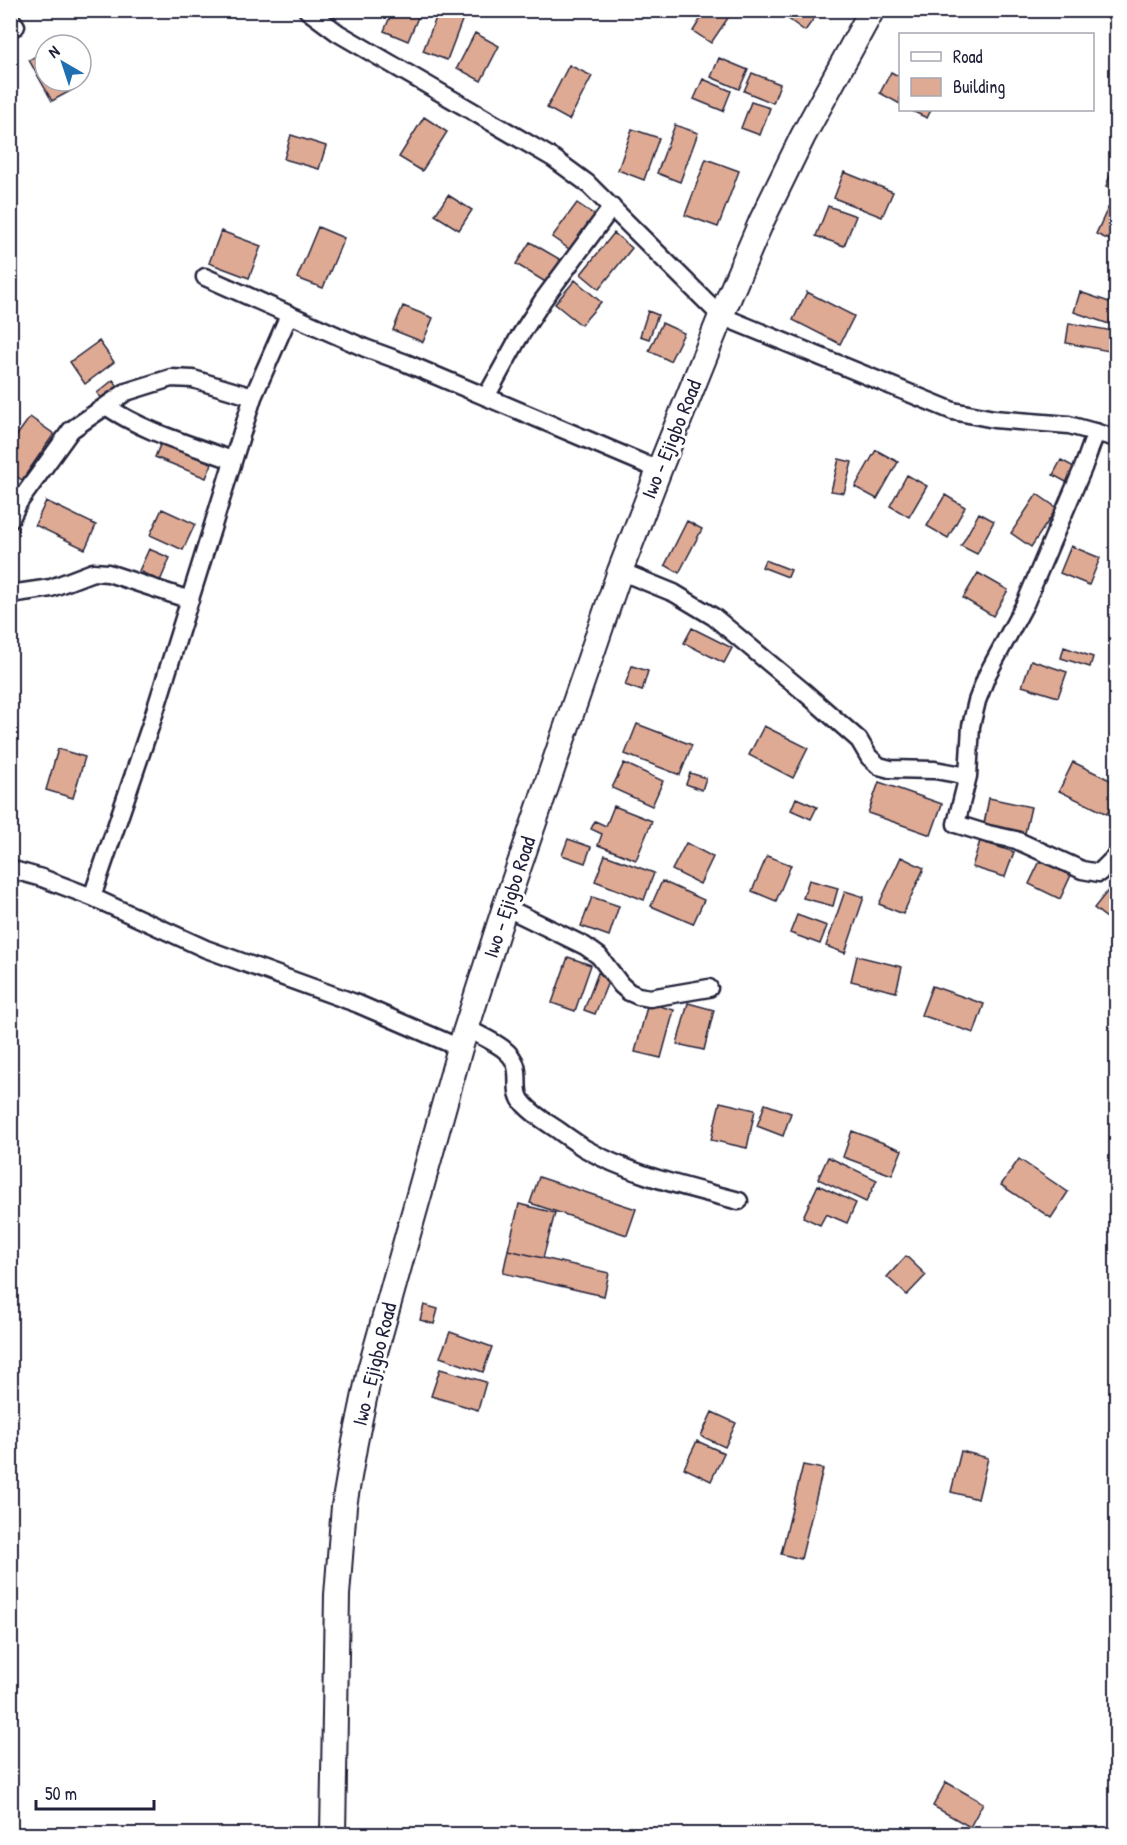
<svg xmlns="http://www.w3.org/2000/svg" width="1127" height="1845" font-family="'Patrick Hand',sans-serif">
<rect width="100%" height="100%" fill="#fff"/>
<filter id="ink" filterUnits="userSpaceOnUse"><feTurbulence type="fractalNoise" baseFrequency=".0167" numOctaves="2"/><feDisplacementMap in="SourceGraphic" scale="12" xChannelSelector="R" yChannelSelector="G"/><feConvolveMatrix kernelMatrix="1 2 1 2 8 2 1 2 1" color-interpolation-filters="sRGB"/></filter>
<g filter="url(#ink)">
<path fill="#dfaa94" stroke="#22223b" stroke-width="1.5" d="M393,10h28l-13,31 -24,-10z
M439,10h27l-19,50 -24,-9z
M706,10h10l12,8 -17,25 -18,-12z
M776,10h43v1l-14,20z
M475,33l24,13 -18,35 -24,-13z
M45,51v30h24l5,8 -22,12 -23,-41z
M719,58l29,12 -9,19 -28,-12z
M569,65l23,11 -23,44 -22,-12z
M891,72l9,5v27l-20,-11z
M752,73l28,11 -7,19 -29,-12z
M703,79l28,12 -8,20 -29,-12z
M751,102l19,6 -10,27 -19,-7z
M910,110h21l-4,8z
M424,117l23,15 -25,39 -23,-14z
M675,125l23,8 -18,49 -23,-9z
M632,129l27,9 -15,42 -26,-10z
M291,135l35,11 -7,23 -35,-10z
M706,159l33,12 -21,56 -33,-12z
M1116,160v30l-10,-4z
M844,172l49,20 -11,25 -48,-19z
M448,195l24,15 -13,20 -24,-15z
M577,203l19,13 -24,35 -20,-14z
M828,206l28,10 -12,30 -28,-10z
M1108,208l8,3v32l-20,-9z
M318,227l26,11 -21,50 -26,-10z
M221,231l40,15 -12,32 -40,-15z
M614,233l18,15 -33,41 -18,-15z
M530,242l31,18 -14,23 -31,-19z
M575,280l26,22 -20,23 -26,-21z
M807,292l47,24 -14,28 -47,-24z
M1080,292l35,12 -6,20 -35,-12z
M403,306l30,12 -10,24 -30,-12z
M648,311l10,4 -9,24 -9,-3z
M662,323l22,10 -14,28 -21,-10z
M1069,323l44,8 -4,20 -43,-8z
M99,341l15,21 -29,22 -15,-22z
M113,380l8,10 -16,13 -8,-10z
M30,417l24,17 -32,46 -12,-8v-27z
M163,438l51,21 -8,19 -51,-21z
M876,450l22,12 -21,37 -22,-12z
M839,459l13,3 -8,31 -13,-2z
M1061,460l15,8 -8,15 -15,-8z
M907,475l20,11 -18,31 -19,-11z
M1037,494l20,14 -26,39 -20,-14z
M945,495l20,12 -17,31 -21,-12z
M46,501l50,24 -11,24 -50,-24z
M162,509l33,15 -12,26 -33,-15z
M979,513l15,8 -17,33 -16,-8z
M687,521l15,8 -23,44 -14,-8z
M1071,546l29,12 -11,27 -29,-12z
M149,549l21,9 -10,23 -21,-10z
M765,560l26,10 -3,7 -26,-10z
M978,573l30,17 -15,26 -30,-18z
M692,628l40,20 -8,15 -40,-20z
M1064,647l29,10 -3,10 -29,-9z
M1031,660l36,12 -9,25 -36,-11z
M632,666l16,5 -6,20 -17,-6z
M637,724l55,21 -12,30 -55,-21z
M764,726l44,22 -15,30 -44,-23z
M58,749l27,8 -12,41 -27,-8z
M1073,762l43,21v12l-9,19 -48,-23z
M624,763l39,18 -11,25 -40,-18z
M690,773l16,5 -4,12 -16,-6z
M879,782l63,22 -11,31 -63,-22z
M796,798l21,9 -6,12 -20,-9z
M989,798l42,9 -6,26 -41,-9z
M614,806l38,15 -16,39 -38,-15 4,-11 -11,-5 4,-8 11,5z
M568,839l23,8 -6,16 -23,-8z
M980,841l34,11 -9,25 -33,-10z
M686,843l27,14 -13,27 -28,-14z
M605,855l49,18 -10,27 -49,-19z
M767,856l24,9 -15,36 -24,-10z
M901,857l23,11 -21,46 -24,-10z
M1040,861l31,14 -11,24 -31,-15z
M809,880l29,8 -5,18 -30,-8z
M662,881l42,19 -11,24 -42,-18z
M1110,888l6,5v32l-22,-17z
M845,891l19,6 -19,56 -19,-7z
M592,897l27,9 -10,30 -28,-10z
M797,915l30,11 -7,18 -30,-11z
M857,956l45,11 -6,25 -45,-11z
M568,957l23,8 -16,46 -23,-8z
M598,973l12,4 -15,37 -11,-4z
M932,986l52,18 -10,29 -53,-18z
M648,1003l26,7 -13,48 -26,-6z
M688,1003l26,7 -10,40 -27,-6z
M720,1102l35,8 -8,38 -36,-8z
M765,1104l26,9 -8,23 -26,-10z
M852,1131l50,19 -10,25 -49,-18z
M828,1157l49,23 -11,22 -48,-23z
M1019,1159l49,33 -17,26 -50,-33z
M539,1177l97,32 -9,26 -97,-32z
M818,1185l38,18 -9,20 -21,-9 -6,11 -17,-8z
M519,1204l36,9 -12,45 -35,-8z
M508,1250l101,23 -5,23 -101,-23z
M906,1256l20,19 -19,20 -20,-18z
M424,1305l14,4 -4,15 -14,-4z
M450,1332l42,15 -9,25 -43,-15z
M440,1369l46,13 -8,28 -47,-14z
M712,1412l24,11 -11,24 -24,-11z
M697,1441l27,12 -13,28 -27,-13z
M961,1451l27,7 -10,41 -27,-7z
M803,1465l20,4 -22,90 -20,-5z
M946,1782l37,21 -13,24 -37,-21z"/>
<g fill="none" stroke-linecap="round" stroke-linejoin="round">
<defs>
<path id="street" d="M307,10l31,23 215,125 34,25 134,133 232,95 41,8 75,6 47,13
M10,18l6,8
M205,277l160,71 41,15 253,107
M486,397l32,-58 25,-39 69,-93
M106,406c38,26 83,38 126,54
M1096,432l-13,36 -58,136 -38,71 -10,26 -6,25 -3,50 -12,48 32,10 28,6 66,30 17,3 17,-17
M10,520l9,-18 52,-72 55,-38 45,-14 22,1 60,18
M620,571l54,22 40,24 89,74 56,49 10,17 10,9 11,3 45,1 33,6
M10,594l41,-6 42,-16 15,1 82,27
M10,869l32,9 50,19 114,52 152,55 102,44
M92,897l59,-173 102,-327 36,-82
M505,907l80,39 14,10 22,29 8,7 9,4 12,2 59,-10
M467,1028c16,10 44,19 49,38 4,15 -3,27 9,39 9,10 21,17 33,25 8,6 17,12 26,18 46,27 103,39 155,53"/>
<path id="secondary" d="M333,1834l4,-239 7,-89 11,-64 15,-72 90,-322 45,-141 115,-336 39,-101 62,-154 41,-96 41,-84 69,-126"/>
</defs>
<use href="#street" stroke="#22223b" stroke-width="21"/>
<use href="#secondary" stroke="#22223b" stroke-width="28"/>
<use href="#street" stroke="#fff" stroke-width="16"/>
<use href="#secondary" stroke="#fff" stroke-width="24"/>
</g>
</g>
<g text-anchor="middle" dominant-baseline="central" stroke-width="6" stroke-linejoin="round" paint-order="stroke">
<g font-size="21" fill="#22223b" stroke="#fff">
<text transform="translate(671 439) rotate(-68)">Iwo - Ejigbo Road</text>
<text transform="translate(509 897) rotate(-72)">Iwo - Ejigbo Road</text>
<text transform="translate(374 1364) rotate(-76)">Iwo - Ejigbo Road</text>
</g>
</g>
<rect width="1127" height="1845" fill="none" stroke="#fff" stroke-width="36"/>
<rect x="18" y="18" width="1091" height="1809" fill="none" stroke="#22223b" stroke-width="2" filter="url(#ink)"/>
<rect x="899" y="33" width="195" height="78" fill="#ffffff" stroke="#a7a7b1" stroke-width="1.5"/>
<rect x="911" y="52" width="30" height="9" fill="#ffffff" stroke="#a7a7b1" stroke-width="1.5"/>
<text x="953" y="63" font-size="18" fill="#22223b">Road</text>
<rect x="911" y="78" width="30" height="18" fill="#dfaa94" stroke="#a7a7b1" stroke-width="1.5"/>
<text x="953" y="93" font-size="18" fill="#22223b">Building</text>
<g transform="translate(63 63) rotate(321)"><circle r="28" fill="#ffffff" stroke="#a7a7b1" stroke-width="1.5"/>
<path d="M0-4.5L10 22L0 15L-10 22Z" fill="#1f6fb2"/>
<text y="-9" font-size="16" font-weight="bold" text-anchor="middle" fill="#22223b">N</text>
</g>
<path d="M36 1800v9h118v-9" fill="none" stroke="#22223b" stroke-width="3"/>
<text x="45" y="1800" font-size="18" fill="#22223b" stroke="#ffffff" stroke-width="4.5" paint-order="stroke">50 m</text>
</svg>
